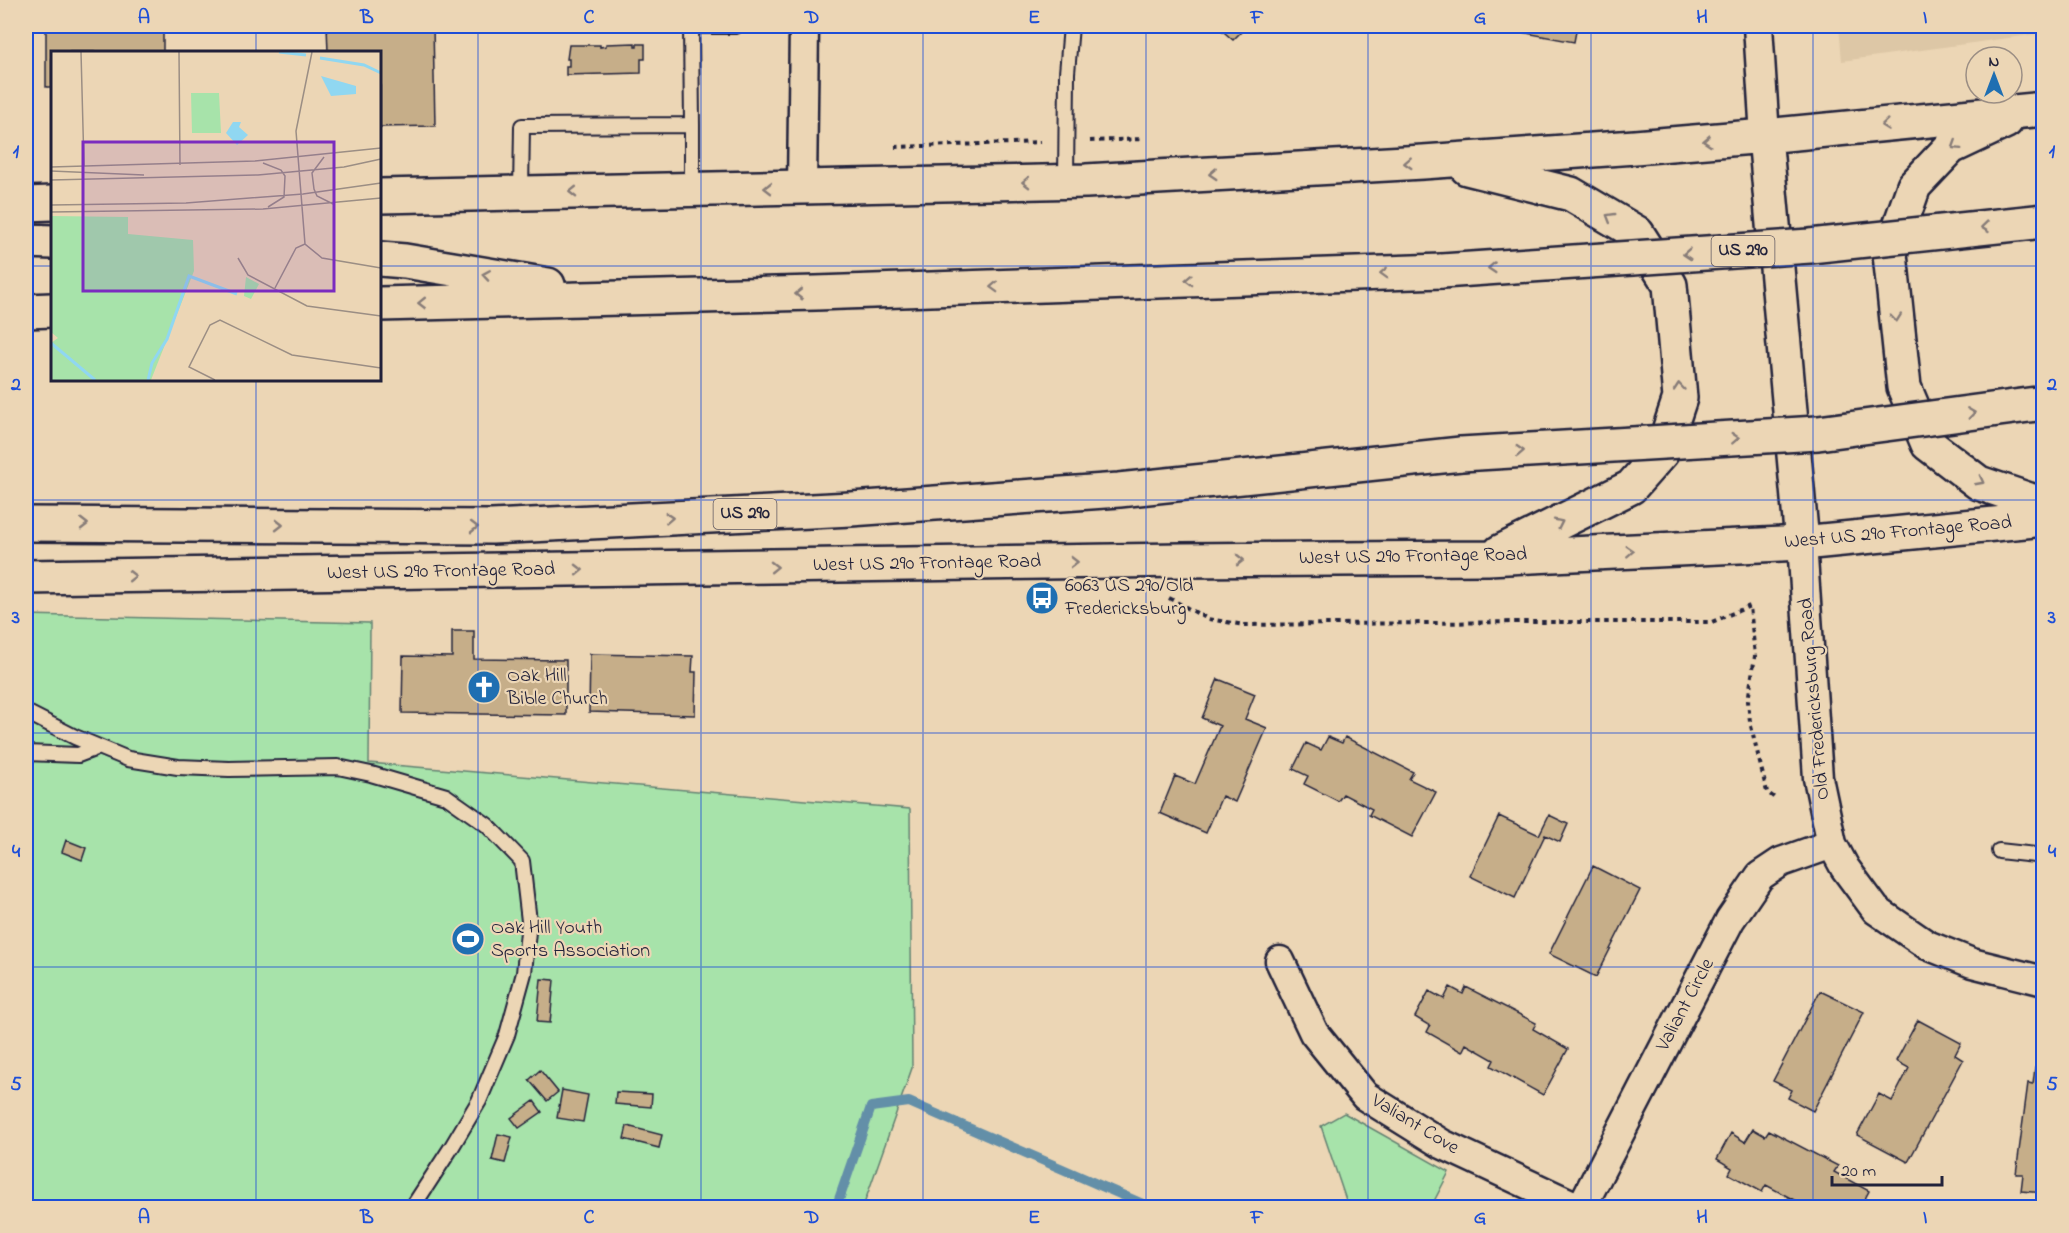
<svg xmlns="http://www.w3.org/2000/svg" width="2069" height="1233" font-family="'Indie Flower',sans-serif">
<rect width="100%" height="100%" fill="#ecd6b5"/>
<filter id="ink" filterUnits="userSpaceOnUse"><feTurbulence type="fractalNoise" baseFrequency=".0167" numOctaves="2"/><feDisplacementMap in="SourceGraphic" scale="12" xChannelSelector="R" yChannelSelector="G"/><feConvolveMatrix kernelMatrix="1 2 1 2 8 2 1 2 1" color-interpolation-filters="sRGB"/></filter>
<g filter="url(#ink)">
<path fill="#ddc7a6" d="M1839,26h204l1,7 -202,28z"/>
<path fill="#a7e3aa" stroke="#648272" stroke-width="1.5" d="M26,615l344,8 -1,140 541,46 2,259 -49,139h-837z
M1344,1113l105,59 -18,35h-85l1,-4 -26,-77z"/>
<g fill="none" stroke-linecap="round" stroke-linejoin="round">
<path stroke="#648fa8" stroke-width="10" d="M836,1208l35,-101 38,-5 243,106"/>
</g>
<path fill="#c6ae89" stroke="#22223b" stroke-width="1.5" d="M46,26h117v26h-111v35h-6z
M327,26h106l2,100 -55,1v-75h-52z
M1217,26h30l-14,14z
M1500,26h77l-3,16 -75,-14z
M635,43v4h2v-3h8v15h-4v14l-75,2v-9h3v-7h-2l2,-14h31v2l6,-1v-2z
M452,631h22v28l92,1v55l-164,-2 1,-57 49,1z
M590,654l103,2 -1,16h4l-1,43 -106,-3z
M1218,679l37,15 -10,25 22,9 -32,74 -13,-6 -16,37 -46,-20 15,-37 20,8 25,-58 -18,-8z
M1328,737l14,6 3,-6 68,35 -4,7 27,13 -24,45 -43,-22 3,-6 -29,-15 -5,7 -34,-17 4,-8 -15,-7 13,-26 15,7z
M1549,815l19,9 -8,18 -15,-7 -30,63 -45,-22 29,-60 40,19z
M66,840l20,8 -4,12 -20,-8z
M1593,866l47,24 -44,87 -47,-23z
M541,979l13,1 -4,43 -13,-1z
M1450,987l13,7 3,-7 70,36 -3,6 35,20 -25,46 -52,-29 3,-6 -28,-16 -4,8 -35,-20 3,-6 -15,-9 14,-26 15,8z
M1820,991l44,21 -51,99 -25,-13 4,-8 -19,-9z
M1918,1020l43,23 -6,12 8,5 -55,102 -51,-27 22,-41 13,7 17,-33 -13,-7z
M2035,1068l9,1v124l-23,-2 2,-17h-7l12,-91 5,1z
M540,1070l18,22 -11,9 -18,-21z
M562,1090l26,5 -5,27 -26,-4z
M616,1092l36,2 -1,13 -36,-3z
M534,1101l8,11 -23,16 -8,-10z
M627,1126l35,9 -3,13 -35,-9z
M1753,1129l12,7 4,-6 69,36 -4,6 35,19 -9,17h-66l2,-7 -30,-16 -4,7 -33,-18 3,-6 -15,-9 14,-26 14,9z
M498,1134l14,3 -7,26 -13,-3z"/>
<g fill="none" stroke-linecap="round" stroke-linejoin="round">
<defs>
<path id="lane" d="M691,26l1,99
M691,26h45
M1066,182l1,-109 4,-47
M521,193l1,-67 170,-1v64
M26,712l49,25 53,22 50,8 51,2 109,-2 33,7 75,22 41,29 35,36 7,60 -5,52 -17,62 -28,66 -28,47 -39,60
M26,753l52,2 21,-8
M1999,851l45,5"/>
<path id="street" d="M1758,26l7,110
M802,188l2,-162
M1802,543l16,235 14,66 13,24 31,42 51,35 45,18 72,18
M1280,961l34,72 51,63 77,48 137,64
M1581,1208l149,-288 30,-44 21,-14 51,-18"/>
<path id="secondary" d="M2006,121l-55,26 -37,39 -24,68 14,133 24,57 51,39 65,22
M1765,136l37,407
M1467,168l104,26 66,39 33,52 10,113 -18,54 -31,35 -131,65
M380,196l706,-15 337,-19 212,-15 130,-11 279,-27
M26,204l26,-1
M26,577l1156,-17 306,-2 314,-15 242,-24"/>
<path id="highway" d="M26,241l26,1
M380,259l25,2 143,24
M380,304l436,-11 626,-22
M26,311l26,-1
M26,524l466,3 359,-18 268,-19 342,-36"/>
</defs>
<use href="#lane" stroke="#22223b" stroke-width="18"/>
<use href="#street" stroke="#22223b" stroke-width="33"/>
<use href="#secondary" stroke="#22223b" stroke-width="38"/>
<use href="#highway" stroke="#22223b" stroke-width="38"/>
<path stroke="#22223b" stroke-width="4" stroke-dasharray="4.5 4.5" stroke-linecap="butt" d="M1090,141l53,-2
M895,147l146,-5
M1169,598l39,21 36,6 276,-3h192l38,-16 5,50 -7,45 2,21 17,70 9,7"/>
<use href="#lane" stroke="#ecd6b5" stroke-width="14"/>
<use href="#street" stroke="#ecd6b5" stroke-width="28"/>
<use href="#secondary" stroke="#ecd6b5" stroke-width="33"/>
<use href="#highway" stroke="#ecd6b5" stroke-width="33"/>
<defs>
<path id="highway-bridge" d="M1442,271l368,-25 234,-25
M1461,454l357,-21 226,-30"/>
</defs>
<use href="#highway-bridge" stroke="#22223b" stroke-width="38" stroke-linecap="butt"/>
<use href="#highway-bridge" stroke="#ecd6b5" stroke-width="33"/>
</g>
<defs><path id="oneway-chevron" d="M-2-3.5L2.5 0L-2 3.5" fill="none" stroke-width="1.6" stroke-linecap="round" stroke-linejoin="round" transform="scale(1.5)"/></defs>
<g stroke="#877c78">
<use href="#oneway-chevron" transform="translate(1885 125) rotate(174)"/>
<use href="#oneway-chevron" transform="translate(1707 141) rotate(176)"/>
<use href="#oneway-chevron" transform="translate(1956 146) rotate(148)"/>
<use href="#oneway-chevron" transform="translate(1408 163) rotate(177)"/>
<use href="#oneway-chevron" transform="translate(1213 174) rotate(177)"/>
<use href="#oneway-chevron" transform="translate(1026 182) rotate(179)"/>
<use href="#oneway-chevron" transform="translate(768 188) rotate(179)"/>
<use href="#oneway-chevron" transform="translate(573 192) rotate(179)"/>
<use href="#oneway-chevron" transform="translate(1610 217) rotate(-149)"/>
<use href="#oneway-chevron" transform="translate(1985 227) rotate(174)"/>
<use href="#oneway-chevron" transform="translate(1687 254) rotate(176)"/>
<use href="#oneway-chevron" transform="translate(1492 268) rotate(176)"/>
<use href="#oneway-chevron" transform="translate(1384 273) rotate(178)"/>
<use href="#oneway-chevron" transform="translate(486 275) rotate(-171)"/>
<use href="#oneway-chevron" transform="translate(1189 280) rotate(178)"/>
<use href="#oneway-chevron" transform="translate(994 287) rotate(178)"/>
<use href="#oneway-chevron" transform="translate(799 294) rotate(179)"/>
<use href="#oneway-chevron" transform="translate(422 303) rotate(179)"/>
<use href="#oneway-chevron" transform="translate(1896 318) rotate(84)"/>
<use href="#oneway-chevron" transform="translate(1679 387) rotate(-95)"/>
<use href="#oneway-chevron" transform="translate(1971 413) rotate(-8)"/>
<use href="#oneway-chevron" transform="translate(1735 438) rotate(-3)"/>
<use href="#oneway-chevron" transform="translate(1520 451) rotate(-3)"/>
<use href="#oneway-chevron" transform="translate(1980 481) rotate(28)"/>
<use href="#oneway-chevron" transform="translate(669 518) rotate(-3)"/>
<use href="#oneway-chevron" transform="translate(1559 523) rotate(-26)"/>
<use href="#oneway-chevron" transform="translate(84 524)"/>
<use href="#oneway-chevron" transform="translate(279 525)"/>
<use href="#oneway-chevron" transform="translate(474 527)"/>
<use href="#oneway-chevron" transform="translate(1630 551) rotate(-3)"/>
<use href="#oneway-chevron" transform="translate(1240 560)"/>
<use href="#oneway-chevron" transform="translate(1074 562) rotate(-1)"/>
<use href="#oneway-chevron" transform="translate(774 567) rotate(-1)"/>
<use href="#oneway-chevron" transform="translate(579 570) rotate(-1)"/>
<use href="#oneway-chevron" transform="translate(132 576) rotate(-1)"/>
</g>
</g>
<path fill="none" stroke="#1d4ed8" stroke-width="1.5" stroke-opacity="0.55" d="M256,26v26M478,26v1182M701,26v1182M923,26v1182M1146,26v1182M1368,26v1182M1591,26v1182M1813,26v1182M26,266h26M380,266h1664M256,380v828M26,500h2018M26,733h2018M26,967h2018"/>
<defs>
<symbol id="bus-disc" viewBox="-11 -11 22 22"><circle r="9.5" fill="#1f6fb2" stroke="#ecd6b5"/><path d="M-5-6H5V4H4V6H2V4H-2V6H-4V4H-5ZM-3.5-4V0h7V-4ZM-3.5 1.2v1.5H-2V1.2ZM2 1.2v1.5H3.5V1.2Z" fill="#fff"/></symbol>
<symbol id="church-disc" viewBox="-11 -11 22 22"><circle r="9.5" fill="#1f6fb2" stroke="#ecd6b5"/><path d="M-1.2-6h2.4v3.5h3.3v2.4h-3.3V6h-2.4V-.1h-3.3v-2.4h3.3Z" fill="#fff"/></symbol>
<symbol id="stadium-disc" viewBox="-11 -11 22 22"><circle r="9.5" fill="#1f6fb2" stroke="#ecd6b5"/><path d="M0-5a6.5 5 0 1 0 0 10a6.5 5 0 1 0 0-10ZM-3.5-1.8h7v3.6h-7Z" fill="#fff"/></symbol>
</defs>
<g fill-rule="evenodd">
<use href="#bus-disc" x="1023" y="579" width="38" height="38"/>
<use href="#church-disc" x="465" y="668" width="38" height="38"/>
<use href="#stadium-disc" x="449" y="920" width="38" height="38"/>
</g>
<g text-anchor="middle" dominant-baseline="central" stroke-width="4.5" stroke-linejoin="round" paint-order="stroke">
<g fill="#ecd6b5" stroke="#5f5860" stroke-width="1.5">
<rect x="1711.5" y="236" width="63" height="30" rx="4.5"/>
<rect x="713.5" y="499" width="63" height="30" rx="4.5"/>
</g>
<g font-size="18" font-weight="bold" fill="#22223b">
<text x="1743" y="251">US 290</text>
<text x="745" y="514">US 290</text>
</g>
<g font-size="20" fill="#22223b" stroke="#ecd6b5">
<text transform="translate(1898 533) rotate(-5)">West US 290 Frontage Road</text>
<text transform="translate(1413 557) rotate(-1)">West US 290 Frontage Road</text>
<text transform="translate(927 564) rotate(-1)">West US 290 Frontage Road</text>
<text transform="translate(441 572) rotate(-1)">West US 290 Frontage Road</text>
<text transform="translate(1815 699) rotate(-95)">Old Fredericksburg Road</text>
<text transform="translate(1686 1005) rotate(-62)">Valiant Circle</text>
<text transform="translate(1415 1125) rotate(31)">Valiant Cove</text>
</g>
<g font-size="20" fill="#22223b" stroke="#ecd6b5" text-anchor="start">
<text x="1065" y="586">6063 US 290/Old<tspan x="1065" dy="23">Fredericksburg</tspan></text>
<text x="507" y="676">Oak Hill<tspan x="507" dy="23">Bible Church</tspan></text>
<text x="491" y="928">Oak Hill Youth<tspan x="491" dy="23">Sports Association</tspan></text>
</g>
</g>
<g transform="translate(51 51)">
<rect width="330" height="330" fill="#ecd6b5"/>
<path d="M140,42h28l2,40h-29zM0,165l77,1v17l65,6 1,31 -43,109h-100v-37l7,-5 -7,-6zM195,226l13,7 -8,15 -7,-3z" fill="#a7e3aa"/>
<path d="M270,25l35,10v8l-25,2zM182,71h8l-2,5 9,8 -11,10 -11,-12z" fill="#90d7f1"/>
<path fill="none" stroke="#90d7f1" stroke-width="3" d="M228,1l27,3M269,7l44,7 17,8M0,292l44,37M97,329l4,-17 15,-24 22,-63 48,18"/>
<path fill="none" stroke="#9b8e84" stroke-width="1.5" d="M30,1l3,114M128,1l1,113M261,1l-16,79 9,113 17,14 59,10M273,106l-12,16 2,16 3,7 16,8M212,112l18,7 4,6 -1,21 -16,10M0,116l204,-6 126,-13M0,120l93,4M0,129l207,-5 86,-8 37,-8M0,154l135,-2 117,-9 78,-11M0,161l212,-3 118,-11M187,207l10,17 59,31 74,10M224,237l21,-40 9,-4M164,329l-26,-13 21,-42 10,-5 72,35 89,13"/>
<path fill="#7b2cbf" fill-opacity="0.15" stroke="#7b2cbf" stroke-width="3" d="M32,91h251v149h-251z"/>
<rect width="330" height="330" fill="none" stroke="#22223b" stroke-width="3"/>
</g>
<rect width="2069" height="1233" fill="none" stroke="#ecd6b5" stroke-width="66"/>
<g transform="translate(1994 75)"><circle r="28" fill="#ecd6b5" stroke="#9b8e84" stroke-width="1.5"/>
<path d="M0-4.5L10 22L0 15L-10 22Z" fill="#1f6fb2"/>
<text y="-9" font-size="16" font-weight="bold" text-anchor="middle" fill="#22223b">N</text>
</g>
<path d="M1832 1176v9h110v-9" fill="none" stroke="#22223b" stroke-width="3"/>
<text x="1841" y="1176" font-size="18" fill="#22223b" stroke="#ecd6b5" stroke-width="4.5" paint-order="stroke">20 m</text>
<rect x="33" y="33" width="2003" height="1167" fill="none" stroke="#1d4ed8" stroke-width="2"/>
<g font-size="20" text-anchor="middle" font-weight="bold" fill="#1d4ed8">
<text x="144" y="23">A</text>
<text x="367" y="23">B</text>
<text x="589" y="23">C</text>
<text x="812" y="23">D</text>
<text x="1034" y="23">E</text>
<text x="1257" y="23">F</text>
<text x="1480" y="23">G</text>
<text x="1702" y="23">H</text>
<text x="1925" y="23">I</text>
<text x="16" y="157">1</text>
<text x="2052" y="157">1</text>
<text x="16" y="390">2</text>
<text x="2052" y="390">2</text>
<text x="16" y="623">3</text>
<text x="2052" y="623">3</text>
<text x="16" y="857">4</text>
<text x="2052" y="857">4</text>
<text x="16" y="1090">5</text>
<text x="2052" y="1090">5</text>
<text x="144" y="1223">A</text>
<text x="367" y="1223">B</text>
<text x="589" y="1223">C</text>
<text x="812" y="1223">D</text>
<text x="1034" y="1223">E</text>
<text x="1257" y="1223">F</text>
<text x="1480" y="1223">G</text>
<text x="1702" y="1223">H</text>
<text x="1925" y="1223">I</text>
</g>
</svg>
